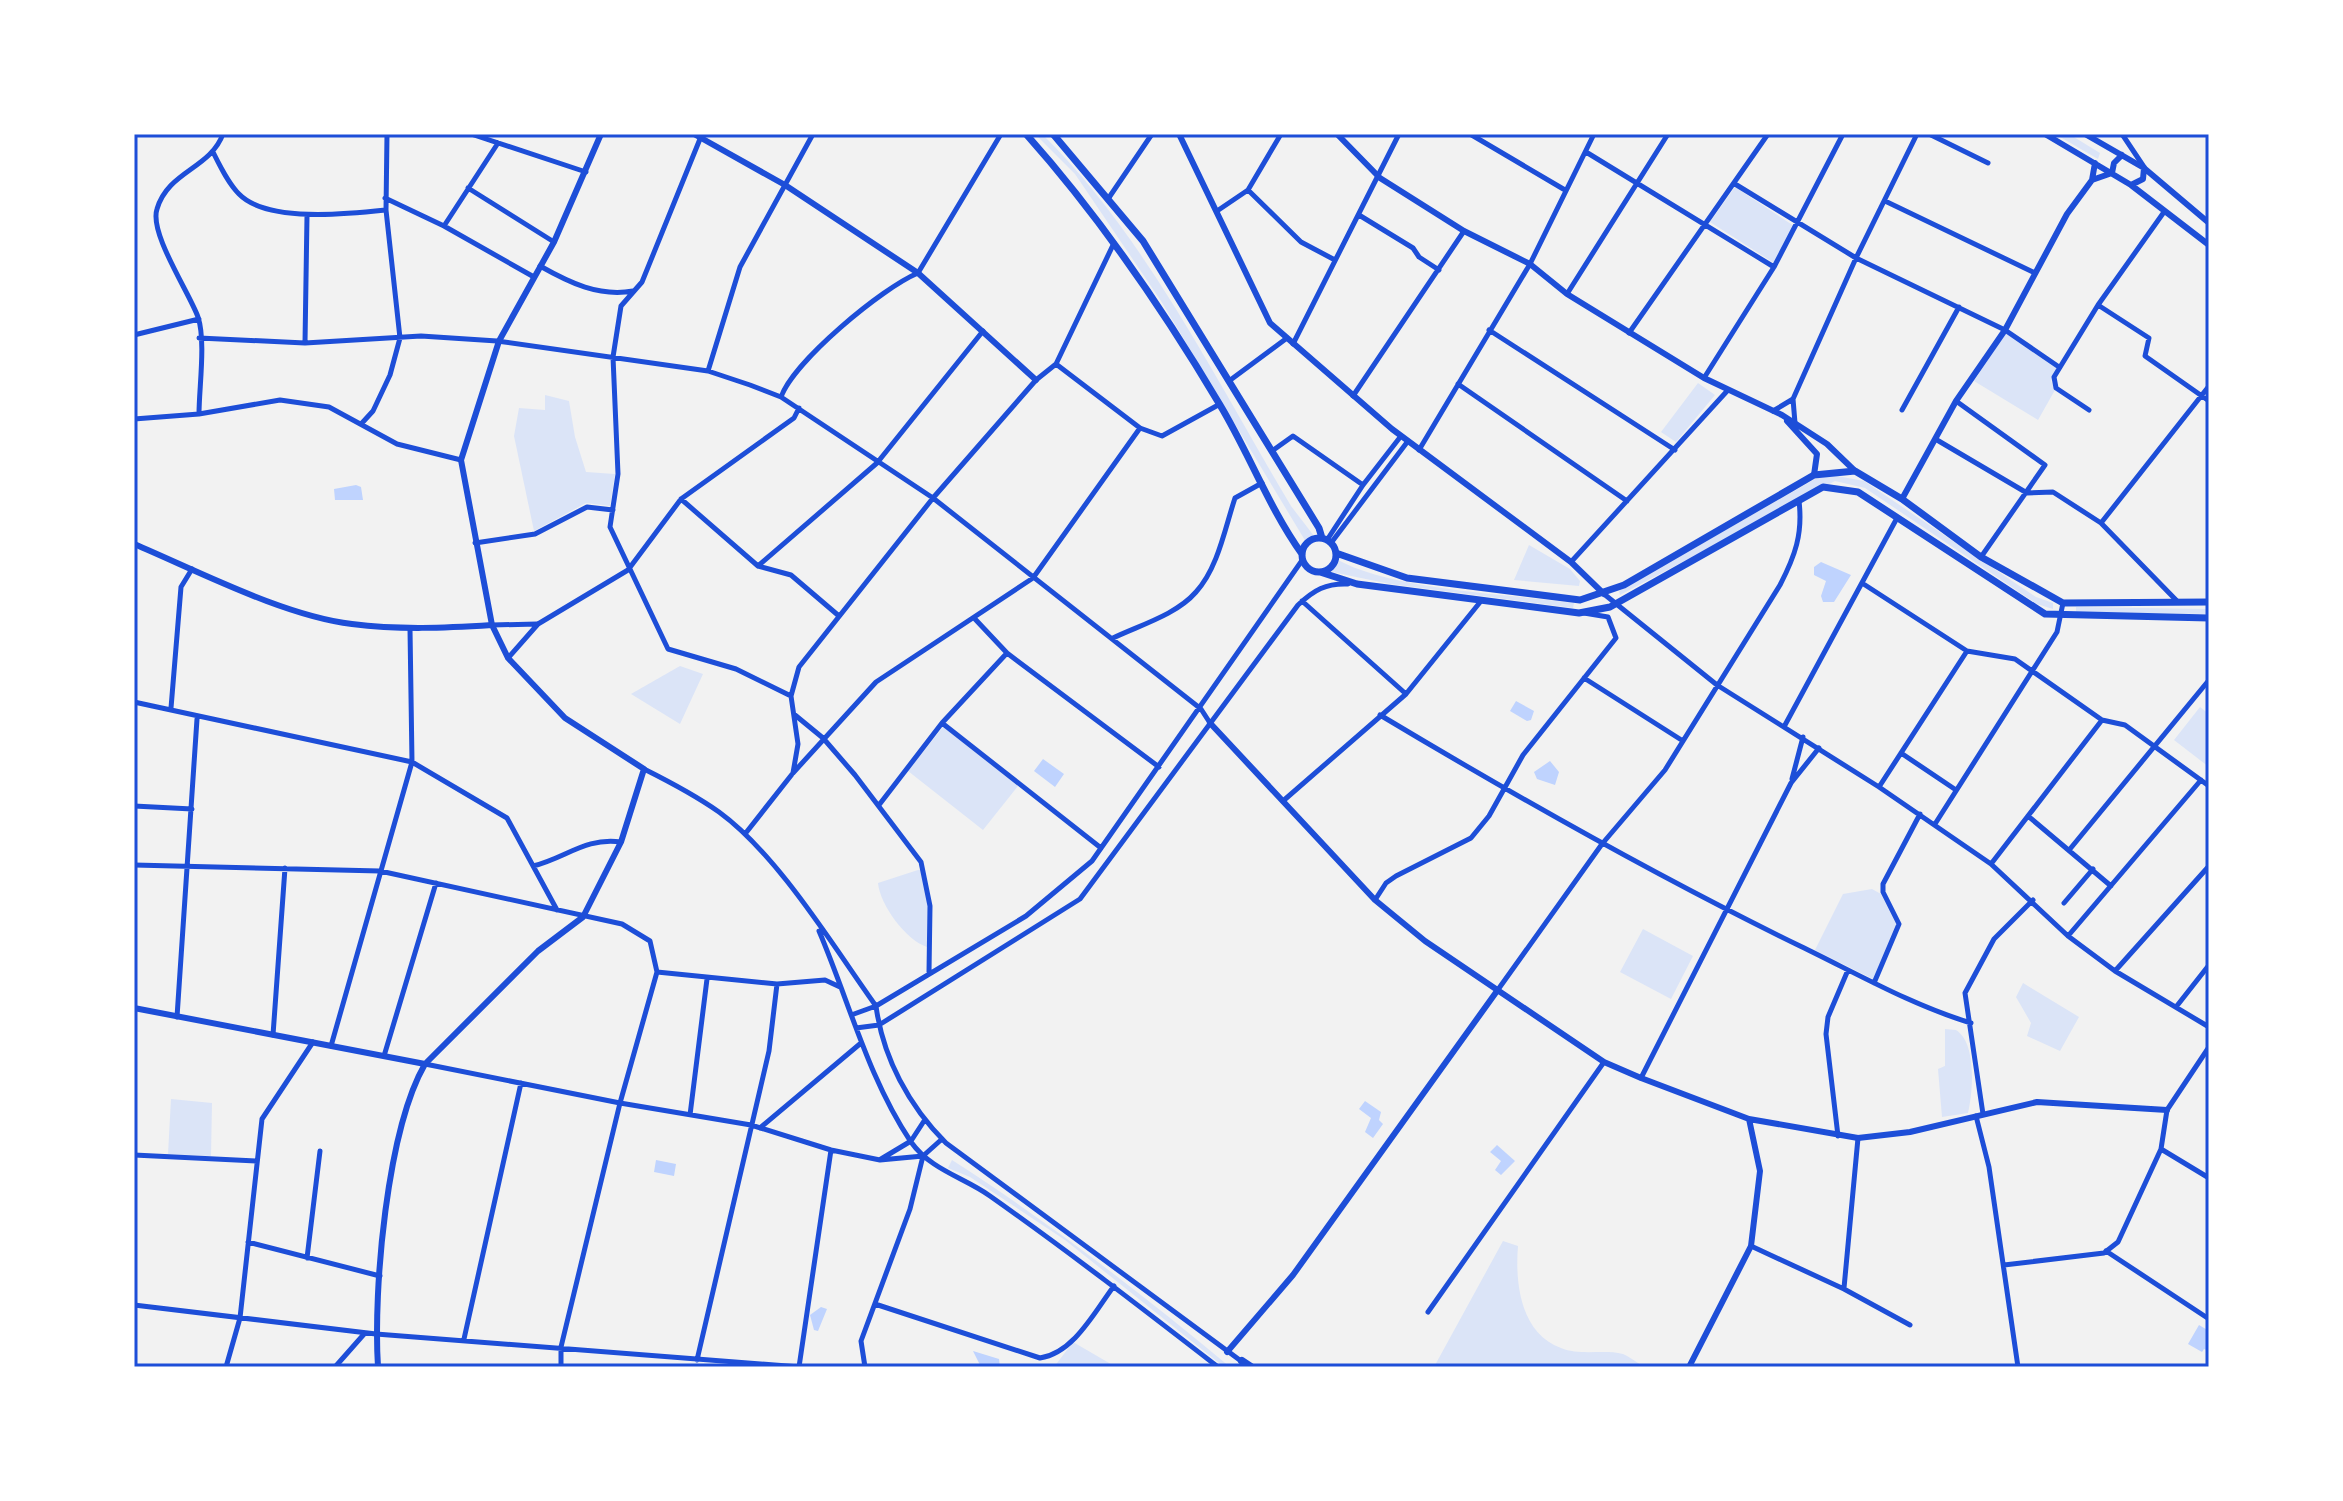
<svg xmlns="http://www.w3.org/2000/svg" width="2343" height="1501" font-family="Cabin,sans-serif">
<rect width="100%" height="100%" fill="#f2f2f2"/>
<path fill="#dbe4f7" d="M1035,134h7c102,99 176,250 249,372l23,30 -8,6 -145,-241 -86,-127z
M2055,134h14l31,19 -2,6z
M1735,187l59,39 -20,37 -64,-41z
M2006,333l52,34 -7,14 4,9 -17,30 -64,-39z
M1698,383l17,12 -39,47 -15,-10z
M545,395l24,6 6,36 11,35 29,2 -5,32 -24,-3 -52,28 -20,-95 5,-28 26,2z
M1832,475l32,6 172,116 17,6v6l-16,-5 -172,-116 -30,-7 -215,114 -1,-4 196,-112z
M1529,545l41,24 10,12 -1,5 -65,-6z
M1336,559c55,31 173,35 238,44l-1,5 -183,-24 -58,-12z
M2076,607l132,2v5l-132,-2z
M680,666l23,8 -23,50 -49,-30z
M2200,707l9,7v53l-35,-27z
M943,727l75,59 -35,44 -75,-59z
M921,869l7,37 -1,41c-21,-7 -47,-42 -49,-64z
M1872,889l9,5 15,30 -23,55 -58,-29 28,-56z
M1643,929l50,27 -22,43 -51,-27z
M2023,983l56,34 -19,34 -33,-15 4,-13 -15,-26z
M1945,1029l11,1c21,13 17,62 12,83l-26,4 -4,-48 7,-3z
M171,1099l41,4 -1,53 -43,-2z
M952,1160c97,62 189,133 278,207h-6l-159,-127 -95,-63 -22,-9z
M1503,1241l15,5c-3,36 2,87 43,102 19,8 43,1 62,6 7,3 15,9 21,13h-210z
M1073,1342l43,25h-62z"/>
<path fill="#bfd3fe" d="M356,485l5,2 2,13h-28l-1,-11z
M1821,562l30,13 -17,27h-11l-2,-6 5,-15 -12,-6v-8z
M1516,701l18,10 -3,9 -4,1 -17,-10z
M1043,759l21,15 -9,13 -21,-16z
M1550,761l9,11 -4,13 -18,-6 -3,-7z
M1365,1101l16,11 -2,8 4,4 -10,14 -8,-6 6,-14 -12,-9z
M1497,1145l18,16 -14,14 -6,-5 6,-9 -11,-9z
M656,1160l20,4 -2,12 -20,-4z
M821,1307l6,2 -9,22 -4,-1 -4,-15z
M2199,1325l10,6v20l-5,-2 -2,3 -14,-8z
M973,1351l26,8 1,8h-19z"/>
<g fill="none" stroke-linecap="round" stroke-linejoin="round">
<path stroke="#1d4ed8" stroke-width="5" d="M471,134l115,38
M702,134l-60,148 -21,24 -8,51 5,117 -8,53 58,122 68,20 55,27
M1470,134l95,56
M1929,134l59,29
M2122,134l22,33
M213,152c7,14 15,31 26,42 28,29 110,20 147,16
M1586,152l188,115
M1735,184l121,74 149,72 54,37
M468,188l86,54
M1248,190l53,52 34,18
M385,198l59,28 90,51
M1108,199l44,-65
M1885,201l150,72
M1217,211l31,-21 33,-56
M1359,215l54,33 6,9 20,13
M444,226l54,-83
M540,266c30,17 59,31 93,25
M1567,294l101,-160
M2098,305l51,33 -4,18 64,45
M1489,330l186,120
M1629,333l139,-199
M134,335l65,-16
M199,338l106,5 116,-7 76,5 211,30 42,14 31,12 152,101 268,211 9,14
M305,343l2,-127
M1293,344l106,-210
M1056,364l84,64 22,8 58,-32
M708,371l32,-104 73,-133
M1704,378l70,-111 69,-133
M1229,381l58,-43
M1458,384l169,117
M1353,396l111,-165
M781,397c13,-36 101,-109 137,-124l83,-139
M1793,399l2,24
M1956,401l89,64 -64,92
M1902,410l57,-103
M2089,410l-33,-22 -2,-11 44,-72 66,-93
M1773,411l20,-12 63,-141 61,-124
M199,414c0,-26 7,-73 -1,-97 -9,-25 -49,-84 -41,-108 11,-38 53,-40 66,-75
M134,419l65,-5 81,-14 49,7 68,37 64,16
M362,423l11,-12 17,-36 10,-37 -14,-128 1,-76
M1937,440l90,53 26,-1 48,31 76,78
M1419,450l111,-186 64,-130
M1272,451l21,-15 70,49
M681,499l77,67 33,9 48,41
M2101,523l108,-137
M1327,540l36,-55 38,-49
M475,543l60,-9 52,-27 26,3
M1331,543l77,-102
M1571,562l157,-172
M758,566l119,-103 106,-132
M1862,583l105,68 48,8 87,61 23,5 84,61
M1604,594l113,91 162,102 112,77 77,72 47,35 94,56
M1302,601l104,93
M975,619l32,34 152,114
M492,625l45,-1
M1113,638c27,-13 63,-23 83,-46 22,-24 29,-64 39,-94l27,-15
M508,658l30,-34 90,-54 53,-71 113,-81 5,-10
M1584,678l99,63
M134,702l278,60 95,56 50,92
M171,708l10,-121 11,-18
M795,715l28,23 32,37 66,87 9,44 -1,66
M1380,715c137,82 276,161 420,231 56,27 111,59 171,77
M942,723l159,125
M1785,725l112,-207
M1901,753l55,37
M644,769c26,13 51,26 75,43 59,43 114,134 157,194 7,52 33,100 70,137l295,218
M793,773l5,-29 -7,-48 8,-29 134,-169 103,-118 20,-16 58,-121
M1792,779l11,-42
M1879,787l88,-136
M1283,801l123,-107 75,-93
M879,805l63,-82 65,-70
M134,806l58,3
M2028,816l83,70
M1935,824l122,-192 6,-29
M745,834l48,-61 83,-91 157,-104 107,-150
M2070,849l139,-169
M1991,864l111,-144
M134,865l246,6 242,53 28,17 7,31 -37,131 -59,244v20
M533,866c33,-8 52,-29 88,-24
M1375,900l11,-17 10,-7 75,-38 18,-22 34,-61 93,-117 -8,-21 -24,-4
M2064,903l29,-34
M819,931c30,70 49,147 92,211 20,28 52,35 79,54 78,55 153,113 228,171
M2068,936l133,-156
M2115,971l94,-105
M657,972l120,12 48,-4 15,7
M1874,983l25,-59 -16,-32v-8l37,-70
M1497,991l105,-147 63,-74 115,-185c15,-29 23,-51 19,-84
M2176,1007l33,-42
M854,1014l22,-8 150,-90 66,-55 211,-302
M177,1017l20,-298
M856,1028l23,-3 201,-126 218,-294c16,-15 28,-22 50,-21
M273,1035l12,-167
M331,1046l81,-284 -2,-133
M384,1056l52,-173
M425,1064l195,39 131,22 80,25 49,10 43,-4 19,-17
M1641,1078l150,-295 28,-35
M1983,1114l-18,-121 29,-54 39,-39
M690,1115l17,-136
M1976,1116l13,51 29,200
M760,1128l101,-85
M1838,1136l-12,-102 2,-17 20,-47
M2161,1149l48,29
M134,1155l123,6
M881,1159l30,-18 13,-20
M248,1242l132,34
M1751,1246l93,43 66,36
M2106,1251l103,68
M307,1258l13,-107
M2004,1265l100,-12 14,-11 43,-93 6,-39 42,-63
M1844,1288l14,-150
M875,1304l165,54c34,-5 55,-47 74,-72
M134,1305l242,29 424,33
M1428,1312l176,-250
M464,1339l57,-256
M697,1360l72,-309 8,-67
M226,1367l14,-49 22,-199 51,-77
M335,1367l30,-34
M799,1367l32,-217
M865,1367l-4,-26 49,-132 13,-53"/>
<path stroke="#1d4ed8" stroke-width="6" d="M694,134l91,51 133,88 118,107
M1179,134l91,189 122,106 179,133 33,32
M1337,134l43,44 84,53 66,33 37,30 137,84 78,37 45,29 28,27
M2045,134l86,51 78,60
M2085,134l59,34 65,55
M2092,180l20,-7 2,-10 8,-8
M2131,185l12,-6 1,-11
M1787,421l30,33 -3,21
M1902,499l54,-98 49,-71 62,-116 25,-34 3,-17
M134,544c64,27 150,72 218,80 47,6 93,4 140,1
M1210,723l165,177 50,41 179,121 37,16 108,41 109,19 52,-6 127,-30 130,8
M134,1008l291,56
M1227,1352l66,-77 204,-284
M378,1367c-5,-78 9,-237 47,-303l113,-113 45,-34 38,-75 23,-73 -79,-51 -57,-60 -16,-33 -31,-165 38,-119 55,-99 47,-108
M1689,1367l62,-121 9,-75 -11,-52"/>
<path stroke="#1d4ed8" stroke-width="7" d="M1026,134c74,83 137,175 194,271 29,48 49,103 82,149
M1053,134l90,107 176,287 3,10
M1302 555a17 17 0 1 1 34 0a17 17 0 1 1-34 0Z
M1336,553l71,25 173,22 44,-15 190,-110 41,-4 47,28 79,58 82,46 146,-1
M1320,572l37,12 222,29 31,-6 213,-120 35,5 187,122 164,4"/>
<path stroke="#1d4ed8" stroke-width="8" d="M1242,1361l9,6"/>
</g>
<rect width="2343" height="1501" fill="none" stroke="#ffffff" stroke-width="272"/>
<rect x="136" y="136" width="2071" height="1229" fill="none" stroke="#1d4ed8" stroke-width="3"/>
</svg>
